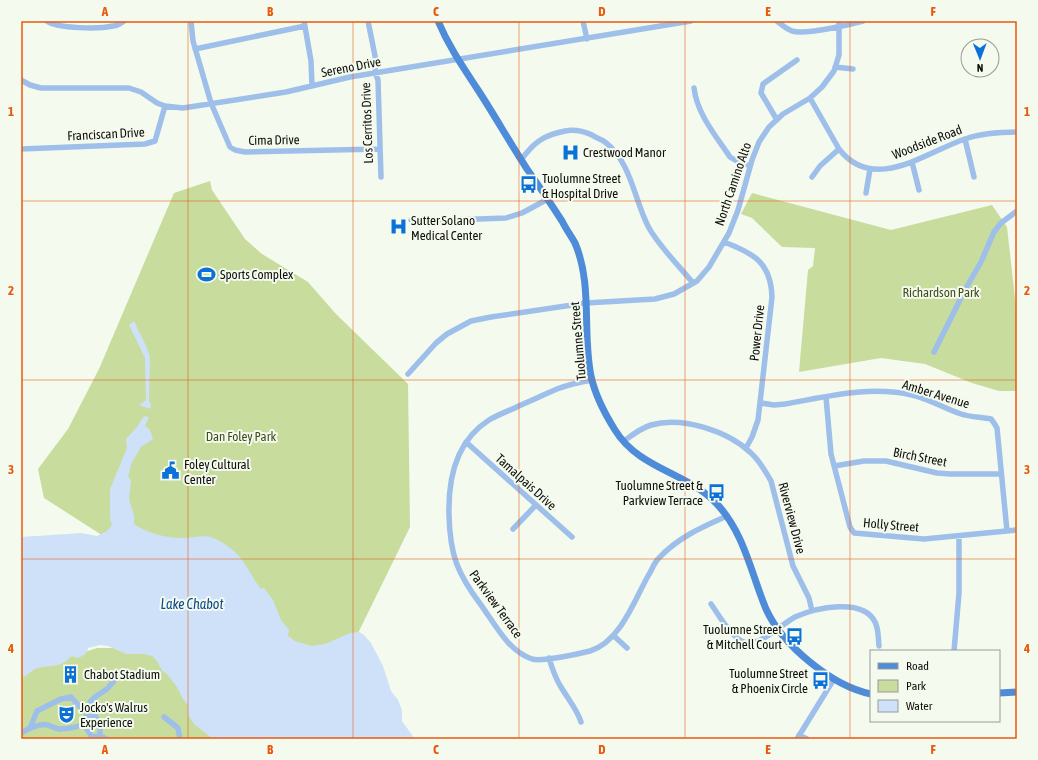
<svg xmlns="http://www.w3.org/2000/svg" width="1038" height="760" font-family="'Asap Condensed',sans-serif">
<rect width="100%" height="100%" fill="#f5faee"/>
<path fill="#c7dc9d" d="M210,181l2,9 33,49 17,15 46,28 28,32 72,70 2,143 -70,143 -232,-131 -64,-41 -6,-29 30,-40 31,-60 75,-176z
M752,193l139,37 101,-25 15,22 10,89v75h-18l-27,-8 -47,-19 -44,-6 -82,14 9,-102 5,-4 2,-18 -33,-1 -30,-29 -11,-4z
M97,648h31l23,3 70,88h-200v-74l45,-7z"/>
<path fill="#cee1f9" d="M134,321l13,27 3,9 -1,43 2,6 -1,3 -11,-4 7,-5 -1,-42 -16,-33z
M144,416l5,1 -4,9 5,4 3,9 -12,8 -9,15 -4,15 3,3 -2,19 5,17v8c15,10 32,14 50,14 9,0 18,-3 27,-1 6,2 14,7 19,11 15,10 20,28 31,41l3,-1 9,12 8,20 8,10 -1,6 7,5 16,5 14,-2 25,-11 9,-1 5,3 7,8 12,23 8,25 7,9 4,10v11l13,18h-202l-19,-15 -6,-9v-10l-5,-6 -6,-12 -11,-14 -3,-1 -7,-12 -4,-4 -8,-2h-18l-18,-8 -8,-1 -12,3c0,5 -5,8 -10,10l-7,-2c-8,12 -21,9 -33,12 -5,1 -9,6 -14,9l-3,-2v-138l61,-4 15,3 10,-5 5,-6 -2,-7v-29l17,-41 -1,-9 11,-12z"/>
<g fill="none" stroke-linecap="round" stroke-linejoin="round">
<path stroke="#9ebfea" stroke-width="5.5" d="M47,21c11,8 53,8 66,5 4,0 8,-3 11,-5
M191,21l2,20 18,62 19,44 5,3 10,2 135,-3
M304,21l7,40 1,25
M368,21l8,40 -1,11 3,8 3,97
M583,21l4,18
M777,21c5,4 9,8 15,10 14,4 56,-6 71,-10
M195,49l110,-23
M835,67l18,2
M21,80l9,5 11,3h88l12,4 16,11 8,3 18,2 103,-16 64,-15 341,-56
M694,88c3,26 22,48 36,69l5,3 15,6
M810,98l29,51c35,45 87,3 126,-10 17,-6 35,-7 52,-7
M777,120l-16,-27 2,-9 34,-24
M965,139l9,38
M21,149l124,-5 10,-3 10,-35
M521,160c13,-18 23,-25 44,-29 10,-2 18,0 27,4 4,3 9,4 13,7 27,21 29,58 44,86 10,18 31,39 44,55
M912,162l7,28
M812,177l8,-11 19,-17
M866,193l4,-24
M411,220l14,1 81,-3 16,-5 26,-14
M724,242c29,11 47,20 48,55l-14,123 -6,17 -6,11
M934,352l32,-64 15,-26 13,-30 7,-9 16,-12
M408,374l28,-31 11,-9 24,-13 20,-4 95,-14 69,-4 19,-5 23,-13 12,-14 20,-34 9,-23 14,-50 7,-18 10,-15 14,-13 27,-16 12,-11 12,-16 5,-16v-34
M592,380c-12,2 -24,5 -35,9 -12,5 -24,11 -36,16 -10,5 -22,9 -32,15 -33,21 -41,59 -40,95 1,40 8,58 32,90 14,19 27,46 51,54 10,3 46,-5 58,-8 30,-9 44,-50 58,-75 4,-6 6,-13 10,-17 19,-21 44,-32 69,-43
M826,397l5,57 19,73 4,6 70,6 93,-9
M761,403l13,2 11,-1c41,-7 85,-19 127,-9 17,4 32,13 49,19 9,3 20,3 30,5l3,4 3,5 10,103
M624,441c8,-6 17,-13 27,-16 31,-9 77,6 100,28 9,8 14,18 20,28l22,85 16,32 3,13
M466,442l106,95
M834,466l30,-5h22l51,12 13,1h51
M513,529l23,-24
M711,604c8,11 22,37 36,39 14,2 35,-19 48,-26 20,-9 68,-20 80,5 4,8 3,16 4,24
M614,636l13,12
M954,651l5,-58v-57
M549,658c3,10 6,20 12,29 7,12 16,22 20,35
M164,717l14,11 2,11
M84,724l8,13
M30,728l7,-17 24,-12 10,-2 21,23
M21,733c7,-4 20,-10 27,-8 5,2 8,4 12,4 12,0 24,-4 34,-10
M799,735l8,4
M100,736l7,3
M91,739l1,-2 8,-1v-11l-8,-15 -2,-8 5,-5 12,-8 7,-8
M797,739l37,-60"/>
<path stroke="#4e8cda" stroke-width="7" d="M438,21c11,26 25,46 40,69 17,26 32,53 49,79 12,17 24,35 35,52 4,8 9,15 13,22 18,42 7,90 16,133 4,19 14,38 24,54 24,39 71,42 101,73 28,29 35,70 50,106 16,36 66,77 105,85
M999,693l18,-1"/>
</g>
<path fill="none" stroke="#e8590c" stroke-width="1" stroke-opacity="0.55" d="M188,21v718M353,21v718M519,21v718M685,21v718M850,21v718M21,201h996M21,380h996M21,559h996"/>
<defs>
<symbol id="hospital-bare" viewBox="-9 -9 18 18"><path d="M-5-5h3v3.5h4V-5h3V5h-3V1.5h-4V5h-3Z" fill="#0b71d9" stroke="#f5faee" stroke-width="2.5" paint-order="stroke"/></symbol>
<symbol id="bus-bare" viewBox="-9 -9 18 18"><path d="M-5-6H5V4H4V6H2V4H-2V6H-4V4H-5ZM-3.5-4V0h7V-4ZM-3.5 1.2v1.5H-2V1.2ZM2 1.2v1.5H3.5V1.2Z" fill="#0b71d9" stroke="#f5faee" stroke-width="2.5" paint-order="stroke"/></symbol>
<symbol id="stadium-bare" viewBox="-9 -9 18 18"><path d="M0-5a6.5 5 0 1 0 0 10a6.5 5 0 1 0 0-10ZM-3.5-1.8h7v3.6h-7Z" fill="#0b71d9" stroke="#f5faee" stroke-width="2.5" paint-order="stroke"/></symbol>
<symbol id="civic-bare" viewBox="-9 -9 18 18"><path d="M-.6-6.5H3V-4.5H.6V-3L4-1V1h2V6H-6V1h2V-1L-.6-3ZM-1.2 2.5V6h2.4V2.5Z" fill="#0b71d9" stroke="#f5faee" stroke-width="2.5" paint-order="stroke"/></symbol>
<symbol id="building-bare" viewBox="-9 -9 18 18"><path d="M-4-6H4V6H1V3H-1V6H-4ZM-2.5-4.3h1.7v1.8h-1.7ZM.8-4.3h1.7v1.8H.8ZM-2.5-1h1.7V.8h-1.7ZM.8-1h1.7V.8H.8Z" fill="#0b71d9" stroke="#f5faee" stroke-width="2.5" paint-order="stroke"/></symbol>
<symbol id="theatre-bare" viewBox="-9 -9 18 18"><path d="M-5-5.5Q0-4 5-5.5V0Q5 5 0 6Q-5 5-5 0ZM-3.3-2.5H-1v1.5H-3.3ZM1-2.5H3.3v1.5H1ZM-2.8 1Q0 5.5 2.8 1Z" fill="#0b71d9" stroke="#f5faee" stroke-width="2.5" paint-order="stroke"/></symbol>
</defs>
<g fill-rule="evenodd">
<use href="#hospital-bare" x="558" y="140" width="25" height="25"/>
<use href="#bus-bare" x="516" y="172" width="25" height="25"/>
<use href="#hospital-bare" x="386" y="214" width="25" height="25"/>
<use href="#stadium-bare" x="194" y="262" width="25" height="25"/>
<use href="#civic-bare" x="158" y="458" width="25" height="25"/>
<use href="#bus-bare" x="704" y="480" width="25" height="25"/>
<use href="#bus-bare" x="782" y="624" width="25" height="25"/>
<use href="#building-bare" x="58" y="662" width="25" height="25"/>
<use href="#bus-bare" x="808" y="668" width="25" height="25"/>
<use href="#theatre-bare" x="54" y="702" width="25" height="25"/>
</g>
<g text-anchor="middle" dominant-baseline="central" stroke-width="4" stroke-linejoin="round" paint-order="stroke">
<g font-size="13" fill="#0f100c" stroke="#f5faee">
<text transform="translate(351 67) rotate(-11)">Sereno Drive</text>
<text transform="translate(367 123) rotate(-92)">Los Cerritos Drive</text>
<text transform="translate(106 134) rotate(-3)">Franciscan Drive</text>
<text transform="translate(274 140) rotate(-1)">Cima Drive</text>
<text transform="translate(927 142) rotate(-21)">Woodside Road</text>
<text transform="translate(733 184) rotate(-71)">North Camino Alto</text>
<text transform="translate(757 333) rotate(-84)">Power Drive</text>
<text transform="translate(578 341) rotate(-95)">Tuolumne Street</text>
<text transform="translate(936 394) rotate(17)">Amber Avenue</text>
<text transform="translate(920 457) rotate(11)">Birch Street</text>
<text transform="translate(526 482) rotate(42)">Tamalpais Drive</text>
<text transform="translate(792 518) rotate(75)">Riverview Drive</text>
<text transform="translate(891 525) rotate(5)">Holly Street</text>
<text transform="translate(496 604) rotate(54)">Parkview Terrace</text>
</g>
<g font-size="13" fill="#0f100c" stroke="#f5faee" text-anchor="start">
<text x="583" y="152">Crestwood Manor</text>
<text x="542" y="178">Tuolumne Street<tspan x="542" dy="15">&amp; Hospital Drive</tspan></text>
<text x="411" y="220">Sutter Solano<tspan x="411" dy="15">Medical Center</tspan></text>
<text x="220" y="274">Sports Complex</text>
<text x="184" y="464">Foley Cultural<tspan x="184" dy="15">Center</tspan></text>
<text x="703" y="485" text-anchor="end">Tuolumne Street &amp;<tspan x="703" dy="15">Parkview Terrace</tspan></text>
<text x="782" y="629" text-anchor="end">Tuolumne Street<tspan x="782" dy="15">&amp; Mitchell Court</tspan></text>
<text x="808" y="673" text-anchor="end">Tuolumne Street<tspan x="808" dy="15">&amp; Phoenix Circle</tspan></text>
<text x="84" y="674">Chabot Stadium</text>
<text x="80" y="707">Jocko's Walrus<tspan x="80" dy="15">Experience</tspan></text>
</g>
<g font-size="13" fill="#3e4d19" stroke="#f5faee">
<text x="941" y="292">Richardson Park</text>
<text x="241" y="436">Dan Foley Park</text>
</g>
<g font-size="14" font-style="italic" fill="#0b498e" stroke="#f5faee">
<text x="192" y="604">Lake Chabot</text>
</g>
</g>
<rect width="1038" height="760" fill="none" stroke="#f5faee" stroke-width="44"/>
<rect x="870" y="650" width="130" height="72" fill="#f5faee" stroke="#999c94"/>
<rect x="878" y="663" width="20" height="6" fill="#4e8cda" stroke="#999c94"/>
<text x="906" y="670" font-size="12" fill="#0f100c">Road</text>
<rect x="878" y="680" width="20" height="12" fill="#c7dc9d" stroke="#999c94"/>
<text x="906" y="690" font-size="12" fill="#0f100c">Park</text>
<rect x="878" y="700" width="20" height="12" fill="#cee1f9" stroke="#999c94"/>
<text x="906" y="710" font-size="12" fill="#0f100c">Water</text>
<g transform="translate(980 58) rotate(179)"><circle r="19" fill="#f5faee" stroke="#999c94"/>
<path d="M0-3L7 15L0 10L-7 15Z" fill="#0b71d9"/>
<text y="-6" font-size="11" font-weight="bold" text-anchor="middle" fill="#0f100c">N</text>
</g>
<rect x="22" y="22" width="994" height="716" fill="none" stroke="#e8590c" stroke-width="1.5"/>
<g font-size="13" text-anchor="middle" font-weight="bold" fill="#e8590c">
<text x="105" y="16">A</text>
<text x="270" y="16">B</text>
<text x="436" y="16">C</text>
<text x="602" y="16">D</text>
<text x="768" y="16">E</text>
<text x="933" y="16">F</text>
<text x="11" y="116">1</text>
<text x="1027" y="116">1</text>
<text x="11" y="295">2</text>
<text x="1027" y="295">2</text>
<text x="11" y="474">3</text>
<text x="1027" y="474">3</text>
<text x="11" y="653">4</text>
<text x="1027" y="653">4</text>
<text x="105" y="754">A</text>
<text x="270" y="754">B</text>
<text x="436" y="754">C</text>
<text x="602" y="754">D</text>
<text x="768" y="754">E</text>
<text x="933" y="754">F</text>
</g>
</svg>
